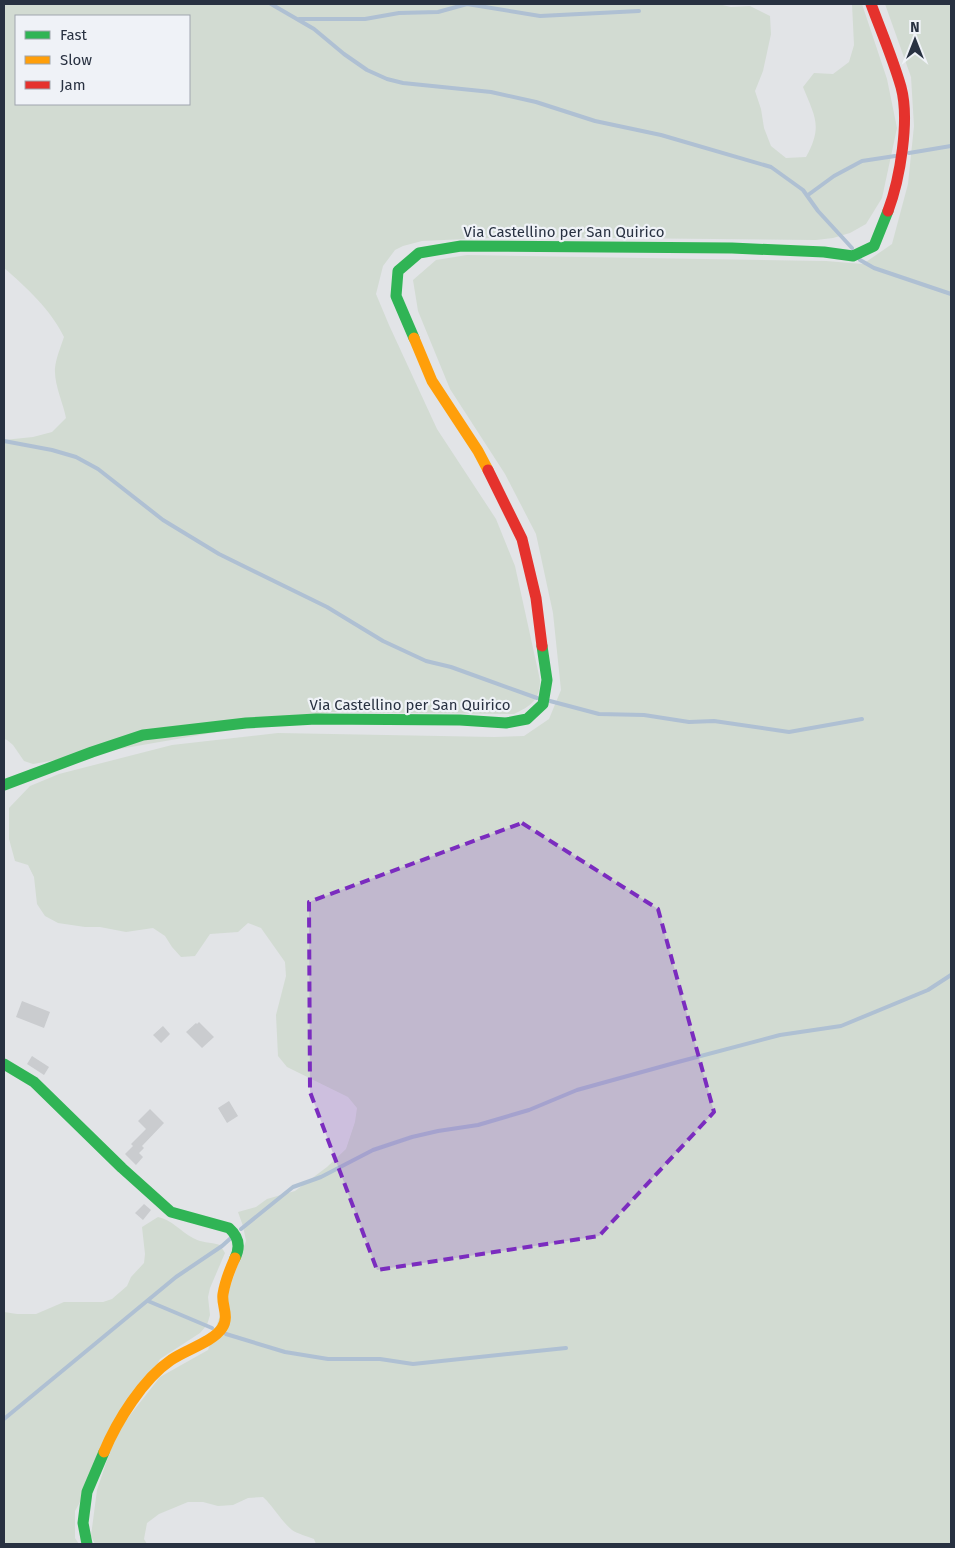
<svg xmlns="http://www.w3.org/2000/svg" width="955" height="1548" font-family="'Fira Sans',sans-serif">
<rect width="100%" height="100%" fill="#e2e4e7"/>
<path fill="#d2dbd2" fill-rule="evenodd" d="M4,4h714l13,3 19,-1 20,10 1,18 -8,37 -8,20 6,18 3,19 7,18 15,12 20,-1c17,-31 9,-40 -3,-70l11,-14 19,1 16,-12 5,-17 -2,-41h10l25,75 10,49 -15,70 -16,26 -16,9 -17,5 -17,2 -305,-3 -89,4 -19,5 -8,4 -12,16 -7,28 13,31 48,104 59,90 19,47 25,114c0,20 -9,26 -26,34l-182,-2 -299,52 -9,-3 -11,-16 -6,-5 -3,-1v-299l29,-3 19,-5 14,-14c-3,-16 -12,-33 -11,-50 1,-10 6,-22 9,-31 -13,-27 -38,-50 -60,-69zM16,16h173v88h-173z
M885,4h66v1540h-635l-2,-5c-7,-3 -16,-5 -22,-9 -11,-9 -18,-23 -29,-33l-15,1 -15,7 -15,1 -15,-4h-15l-29,12 -12,9 -3,16 3,5h-52l-4,-8 6,-46 19,-57 44,-56 48,-27 38,-109 -3,-15 -5,-14 18,-5 11,-8 28,-8 32,-24 19,-18 9,-27 2,-14 -9,-11 -61,-30 -9,-11 -2,-41 10,-39 -1,-14 -24,-34 -13,-5 -10,9 -28,2 -15,22 -14,1 -9,-10 -7,-11 -12,-8 -27,4 -26,-5h-15l-27,-4 -13,-7 -8,-12 -3,-27 -6,-12 -13,-4 -6,-22v-31l21,-22 29,-12 113,-29 106,-12 216,4 30,-1 25,-17 12,-29 -8,-77 -17,-79 -31,-60 -55,-85 -32,-78 -5,-31 23,-20 31,-5 359,6 37,3 29,-20 16,-60 6,-58 -3,-49z
M158,1217c14,3 22,14 35,21 8,5 17,4 27,7l5,8 -15,35 -2,9 2,18 -3,10 -7,8 -40,26 -85,152v27l4,6h-75v-232l13,2h19l28,-12h39l9,-3 15,-13 4,-9 13,-14 1,-9 -3,-27z"/>
<g fill="none" stroke-linecap="round" stroke-linejoin="round">
<path stroke="#afc0d3" stroke-width="4" d="M271,4l43,25 30,25 23,16 20,9 16,4 88,9 45,10 59,19 66,14 110,32 32,23 15,21 34,37
M299,19h66l34,-6 39,-1 29,-8 73,12 99,-5
M909,153l42,-7
M808,195l26,-19 28,-15 33,-5
M860,260l14,8 77,26
M4,441l48,9 24,7 22,12 65,51 56,34 108,53 56,34 43,20 25,6 86,31
M550,701l49,13 45,1 45,7 25,-1 75,11 73,-13
M241,1229l52,-42 28,-10 52,-27 39,-13 26,-6 40,-6 51,-15 48,-20 101,-28 102,-27 61,-9 87,-36 23,-15
M148,1301l64,27
M226,1334l59,18 43,7h52l33,5 153,-16
M4,1419l172,-142 46,-31 10,-9"/>
</g>
<path fill="#cacccf" d="M22,1001l28,11 -6,16 -28,-11z
M199,1022l15,15 -12,11 -16,-16 10,-9 1,1z
M163,1026l7,8 -9,9 -8,-8z
M32,1056l17,11 -5,8 -17,-11z
M229,1101l9,15 -11,7 -9,-15z
M150,1109l14,14 -22,23 2,2 -5,5 4,4 -7,8 -11,-11 8,-8 -2,-2 15,-15 -8,-8z
M144,1204l7,6 -8,10 -8,-7z"/>
<g fill="none" stroke-linecap="round" stroke-linejoin="round">
<path stroke="#30b455" stroke-width="11" d="M414,338l-18,-42 2,-25 21,-18 42,-7 271,2 92,4 29,4 21,-10 14,-35
M4,785l88,-33 51,-17 103,-12 70,-4 144,1 46,3 21,-4 16,-15 4,-24 -5,-34
M4,1064l30,18 88,86 49,44 58,16c9,8 12,18 6,30
M87,1544l-4,-21 4,-31 17,-40"/>
<path stroke="#ff9f0a" stroke-width="11" d="M414,338l18,43 46,70 10,19
M104,1452c13,-31 39,-73 67,-92 14,-10 42,-18 51,-32 8,-12 -1,-23 1,-34 2,-12 7,-25 12,-36"/>
<path stroke="#e5322d" stroke-width="11" d="M871,4c10,27 22,55 30,83 9,33 -1,92 -13,124
M488,470l34,69 14,59 6,48"/>
</g>
<path fill="#7b2cbf" fill-opacity="0.2" stroke="#7b2cbf" stroke-width="4" stroke-dasharray="10 6" stroke-linejoin="round" d="M522,823l136,86 56,203 -115,124 -222,34 -67,-178 -1,-190z"/>
<g text-anchor="middle" dominant-baseline="central" stroke-width="4.5" stroke-linejoin="round" paint-order="stroke">
<g font-size="15" fill="#283141" stroke="#eff2f7">
<text x="564" y="232">Via Castellino per San Quirico</text>
<text x="410" y="705">Via Castellino per San Quirico</text>
</g>
</g>
<rect width="955" height="1548" fill="none" stroke="#283141" stroke-width="10"/>
<rect x="15" y="15" width="175" height="90" fill="#eff2f7" stroke="#9fa5ae"/>
<rect x="25" y="31" width="25" height="8" fill="#30b455" stroke="#9fa5ae"/>
<text x="60" y="40" font-size="15" fill="#283141">Fast</text>
<rect x="25" y="56" width="25" height="8" fill="#ff9f0a" stroke="#9fa5ae"/>
<text x="60" y="65" font-size="15" fill="#283141">Slow</text>
<rect x="25" y="81" width="25" height="8" fill="#e5322d" stroke="#9fa5ae"/>
<text x="60" y="90" font-size="15" fill="#283141">Jam</text>
<g transform="translate(915 40)" stroke="#eff2f7" stroke-width="4" paint-order="stroke">
<path d="M0-4L9 19L0 12L-9 19Z" fill="#283141"/>
<text y="-8" font-size="14" font-weight="bold" text-anchor="middle" fill="#283141">N</text>
</g>
</svg>
